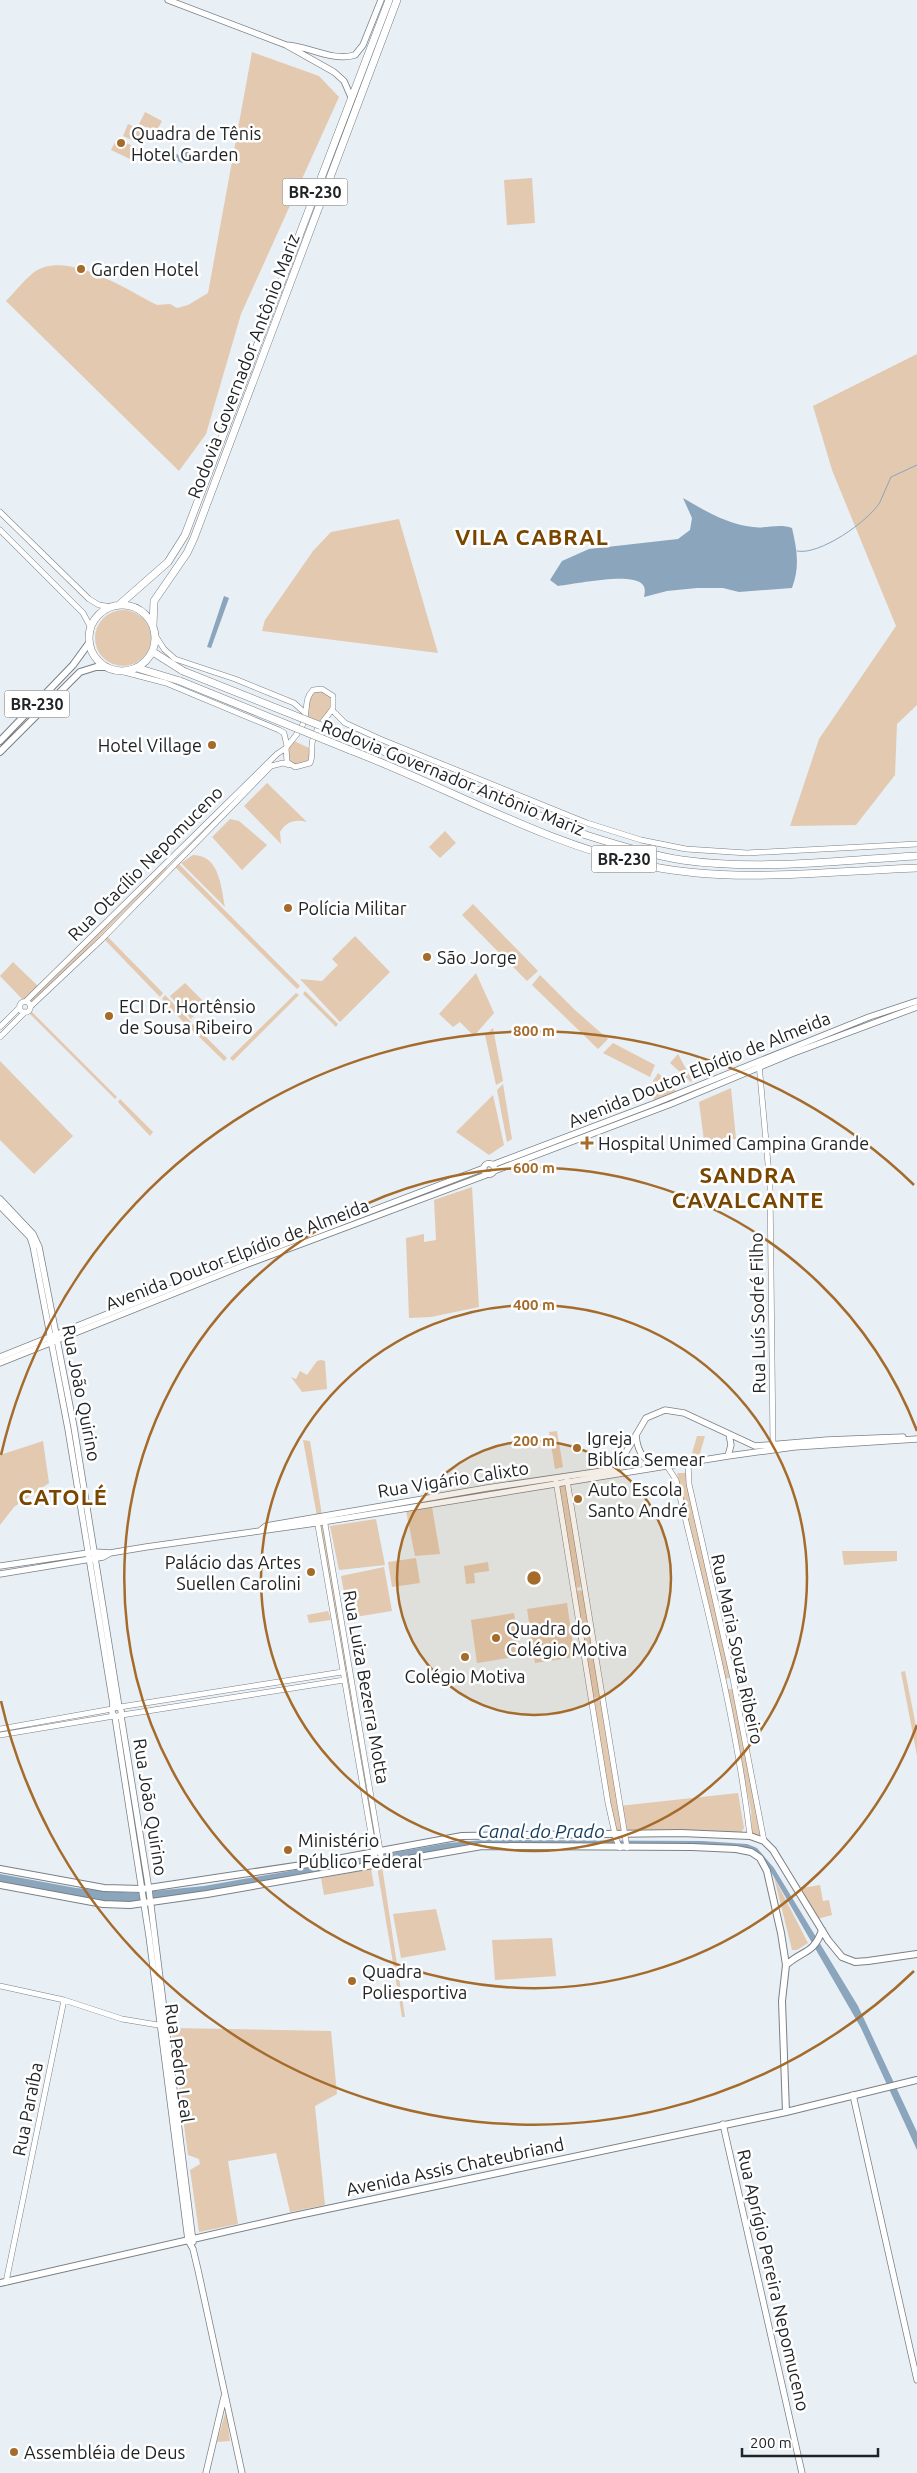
<svg xmlns="http://www.w3.org/2000/svg" width="917" height="2473" font-family="Ubuntu,sans-serif">
<rect width="100%" height="100%" fill="#e8eff5"/>
<path fill="#e3c9b0" d="M252,52l67,24 20,21 -98,217 -35,120 -27,37 -173,-170c9,-9 17,-20 27,-28 32,-25 94,17 124,32l13,-1 7,4 11,-3 20,-12z
M145,112l17,9 -6,11 -17,-8z
M128,124l21,10 -6,11 -20,-9z
M117,138l21,11 -6,11 -21,-10z
M532,178l3,45 -28,2 -3,-45z
M917,354v351l-20,19 -2,51 -39,50 -66,1 29,-87 77,-113 -64,-156 -19,-64z
M399,519l39,134 -176,-22 3,-11 48,-69 18,-19z
M95 638a28 28 0 1 1 56 0a28 28 0 1 1-56 0Z
M321,690l10,6 1,11 -14,16 -11,-6c1,-11 0,-24 14,-27z
M294,741l15,7 2,9 -5,6 -12,2 -7,-7 1,-10z
M267,783l40,39c-12,-3 -20,-1 -27,10l1,12 -37,-38z
M230,819l9,2 28,24 -25,25 -30,-33z
M445,831l11,12 -16,15 -11,-11z
M193,855c27,0 28,33 32,52l-44,-44z
M177,862l123,124 -3,3 -123,-123z
M164,865l3,3 -135,137 -5,-4z
M473,904l65,67 -11,10 -65,-66z
M106,935l57,58 -3,4 -57,-59z
M355,936l35,36 -50,50 -40,-43 22,2 16,-16 -6,-6z
M13,962l26,25 -15,14 -24,-25z
M476,973l18,40 -20,23 -14,-14 -7,5 -14,-13z
M540,975l35,35 33,29 -10,10 -66,-64z
M185,983l21,21 -15,15 -21,-23z
M305,991l33,33 -2,3 -33,-33z
M296,993l3,2 -66,66 -3,-3z
M165,995l26,27 -4,4 -25,-27z
M31,1011l86,86 -2,2 -86,-86z
M193,1024l34,34 -3,3 -35,-34z
M493,1028l10,53 -7,4 -11,-50z
M613,1043l42,22 -5,12 -47,-24z
M678,1054l14,26 -1,2 -21,-19z
M0,1061l73,75 -39,38 -34,-34z
M658,1073l9,8 -2,2 14,10 -25,10 -1,-22z
M503,1084l9,55 -5,3 -10,-52z
M731,1088l5,51 -32,2 -5,-39z
M493,1095l11,50 -15,10 -33,-23z
M120,1099l33,33 -3,4 -32,-34z
M483,1169l2,5 -274,103 -2,-3z
M472,1187l7,120 -48,10 -22,1 -3,-80 18,-4v8l12,-2 -2,-40z
M321,1360l4,1 2,28 -25,3 -11,-15 5,2 4,-8 7,4 10,-14z
M557,1431l6,36 -8,2 -6,-37z
M697,1436h8l-6,21h-8z
M303,1440l7,1 12,74 -5,1z
M43,1441l6,42 -35,24 -14,18v-70z
M615,1472l-236,39 -1,-3z
M677,1473h9l44,205 -6,1z
M566,1485l16,101 -8,3 -16,-103z
M432,1507l8,47 -25,2 -9,-45z
M376,1519l9,46 -46,5 -9,-44z
M324,1523l24,147 -5,1 -24,-147z
M842,1551h55v10l-53,4z
M416,1558l4,25 -28,4 -4,-25z
M488,1562l1,9 -15,2 1,10 -9,1 -2,-18z
M384,1567l8,44 -43,7 -8,-42z
M583,1590l18,107 -8,1 -19,-107z
M567,1603l8,54 -40,6 -8,-54z
M328,1611l3,9 -22,3 -2,-8z
M514,1613l7,43 -44,7 -6,-43z
M905,1671l12,60v25l-16,-84z
M348,1672l31,178h-4l-31,-177z
M726,1689h7l29,150 -10,-4 -1,-25z
M601,1700l21,132 -5,1 -4,-11 -19,-120z
M738,1793l6,35 -5,8 -115,-1 -5,-29z
M382,1866l23,151h-3l-25,-150z
M371,1869l3,17 -50,9 -3,-17z
M774,1877l34,66 -11,7h-5z
M820,1885l3,16 6,-1 3,15 -18,5 -18,-31z
M436,1909l10,41 -45,8 -8,-44z
M552,1938l4,38 -61,4 -3,-40z
M171,2028l160,3 6,63 -22,12 10,99 -35,7 -14,-59 -48,8 10,63 -39,8 -9,-62 10,-6 -1,-5 -11,-4z
M226,2410l4,31 -13,1z"/>
<path fill="#8ba5bd" d="M175,147l1,7 4,1 5,-7 10,8 -2,4 -3,-1 -8,4 -10,-5 -7,3 -3,-6z
M683,498c22,13 44,26 70,29 13,2 26,-4 39,1 5,22 8,39 0,60l-53,4 -16,-4h-26l-30,3 -23,6c1,-5 2,-10 -3,-14 -15,-10 -64,1 -83,3l-8,-6 12,-19 27,-12 89,-10 12,-9 2,-12z
M224,596l5,2 -18,50 -4,-1z
M484,1840l218,1 45,3 10,4 17,20 84,138 59,126v18l-56,-122 -91,-158 -22,-21 -253,-5 -363,59 -21,-1 -111,-19v-9l76,14 58,5 70,-7 244,-43z"/>
<g fill="none" stroke-linecap="round" stroke-linejoin="round">
<path stroke="#8ba5bd" stroke-width="1" d="M797,551c22,5 72,-30 83,-49 4,-8 7,-17 11,-25l26,-12"/>
<defs>
<path id="tertiary" d="M0,512l89,87 10,6 13,2
M0,530l83,83 8,15
M155,635l9,14 11,10 60,20 59,24 11,10
M124,672l42,11 113,47 5,3 3,13
M322,689l11,7v12c-7,11 -16,18 -20,31 -3,8 1,16 -3,24l-15,4 -8,-5 -1,-14c6,-9 15,-16 18,-27 4,-12 0,-22 9,-31z
M332,710l13,13 35,16 207,84 54,17 45,9 61,4 170,-9
M26,1001l251,-247 9,-6
M19.5 1007a5.5 5.5 0 1 1 11 0a5.5 5.5 0 1 1-11 0Z
M31,1006l71,-67 169,-173 12,-3 6,2
M0,1027l20,-20
M0,1037l25,-25
M759,1064l11,122 3,259
M688,1462l1,22 44,195 31,162
M667,1466l9,14c28,117 60,236 74,356
M567,1480l60,368
M556,1481l52,322 8,36 4,9
M324,1518l58,344
M317,1520l59,343
M120,1707l222,-35
M122,1715l222,-35
M0,1729l112,-20
M0,1735l114,-19
M0,1986l64,14 58,19 42,7
M6,2282l58,-282"/>
<path id="secondary" d="M168,0l118,45 48,27 10,9 7,16
M286,45c23,1 46,17 69,10l8,-10 18,-45
M483.5 1169a5.5 5.5 0 1 1 11 0a5.5 5.5 0 1 1-11 0Z
M492,1165l161,-61 216,-87 48,-16
M494,1171l177,-67 120,-50 126,-47
M0,1199l33,35 6,13 35,180 45,280
M0,1206l30,31 3,9 35,183 45,275 -1,9 3,4 7,-2 -2,-8 -7,1
M0,1357l242,-97 242,-92
M0,1363l245,-98 241,-90
M636,1436c2,18 8,25 25,30
M728,1456l3,-11 -2,-11
M261,1530l5,-4 221,-38 129,-19 30,-51 19,-8 19,3 71,33 72,-6 76,-3
M0,1566l95,-14 15,1
M0,1574l103,-17 7,-4 36,-6 170,-24 412,-67 66,-9 123,-8
M121,1716l28,174 44,352
M115,1717l34,219 39,304 5,9 5,21 44,203
M853,2095l64,285
M723,2124l79,349
M206,2473l18,-76"/>
<path id="primary" d="M0,741l73,-76 16,-22
M0,752l80,-80 16,-5h9
M0,1869l104,19 38,1 173,-26 147,-27 219,-3 69,3 14,5 9,9 55,90 14,17 13,5 13,-1 49,-7
M0,1885l103,19 27,1 77,-11 275,-48 210,1 44,2 15,3 9,6 7,13 14,62 5,32 -4,36 4,111
M786,1965c17,-15 28,-11 36,-35
M0,2283l294,-67 492,-104 131,-32"/>
<path id="trunk" d="M89 638a33 33 0 1 1 66 0a33 33 0 1 1-66 0Z
M119,605l49,-43 17,-27 204,-535
M153,625l1,-24 33,-48 7,-15 203,-538
M153,652l30,19
M137,668l43,13
M354,739l232,96c31,10 64,20 96,25 77,11 157,0 235,-4
M350,750c100,38 194,94 299,116 88,18 179,5 268,2"/>
</defs>
<use href="#tertiary" stroke="#7a8086" stroke-width="6"/>
<use href="#secondary" stroke="#7a8086" stroke-width="7"/>
<use href="#primary" stroke="#7a8086" stroke-width="8"/>
<use href="#trunk" stroke="#7a8086" stroke-width="8"/>
<use href="#tertiary" stroke="#fff" stroke-width="5"/>
<use href="#secondary" stroke="#fff" stroke-width="5.5"/>
<use href="#primary" stroke="#fff" stroke-width="6"/>
<use href="#trunk" stroke="#fff" stroke-width="7"/>
<defs>
<path id="trunk-bridge" d="M183,671l171,68
M180,681l170,69"/>
</defs>
<use href="#trunk-bridge" stroke="#7a8086" stroke-width="8" stroke-linecap="butt"/>
<use href="#trunk-bridge" stroke="#fff" stroke-width="7"/>
</g>
<circle cx="534" cy="1578" r="137" fill="#a56b2b" fill-opacity=".12"/>
<g fill="none" stroke="#a56b2b" stroke-width="2.5">
<circle cx="534" cy="1578" r="137"/>
<circle cx="534" cy="1578" r="273"/>
<path d="M917 1725A410 410 0 1 1 917 1431"/>
<path d="M914 1971A547 547 0 0 1 1 1701M1 1455A547 547 0 0 1 914 1185"/>
</g>
<g fill="#a56b2b" stroke="#fff" stroke-width="2">
<circle cx="121" cy="143" r="5"/>
<circle cx="81" cy="269" r="5"/>
<circle cx="212" cy="745" r="5"/>
<circle cx="288" cy="908" r="5"/>
<circle cx="427" cy="957" r="5"/>
<circle cx="109" cy="1016" r="5"/>
<path d="M584.5 1135.5h5v5h5v5h-5v5h-5v-5h-5v-5h5z"/>
<circle cx="577" cy="1448" r="5"/>
<circle cx="578" cy="1499" r="5"/>
<circle cx="311" cy="1572" r="5"/>
<circle cx="496" cy="1638" r="5"/>
<circle cx="465" cy="1657" r="5"/>
<circle cx="288" cy="1850" r="5"/>
<circle cx="352" cy="1981" r="5"/>
<circle cx="14" cy="2452" r="5"/>
</g>
<g text-anchor="middle" dominant-baseline="central" stroke-width="5" stroke-linejoin="round" paint-order="stroke">
<g fill="#fff" stroke="#646667" stroke-width="1">
<rect x="282.5" y="178.5" width="65" height="27" rx="4"/>
<rect x="4.5" y="690.5" width="65" height="27" rx="4"/>
<rect x="591.5" y="845.5" width="65" height="27" rx="4"/>
</g>
<g font-size="16" font-weight="bold" fill="#212426">
<text x="315" y="192">BR-230</text>
<text x="37" y="704">BR-230</text>
<text x="624" y="859">BR-230</text>
</g>
<g font-size="18" fill="#212426" stroke="#fff" text-anchor="start">
<text x="131" y="133">Quadra de Tênis<tspan x="131" dy="21">Hotel Garden</tspan></text>
<text x="91" y="269">Garden Hotel</text>
<text x="202" y="745" text-anchor="end">Hotel Village</text>
<text x="298" y="908">Polícia Militar</text>
<text x="437" y="957">São Jorge</text>
<text x="119" y="1006">ECI Dr. Hortênsio<tspan x="119" dy="21">de Sousa Ribeiro</tspan></text>
<text x="598" y="1143">Hospital Unimed Campina Grande</text>
<text x="587" y="1438">Igreja<tspan x="587" dy="21">Biblíca Semear</tspan></text>
<text x="588" y="1489">Auto Escola<tspan x="588" dy="21">Santo André</tspan></text>
<text x="301" y="1562" text-anchor="end">Palácio das Artes<tspan x="301" dy="21">Suellen Carolini</tspan></text>
<text x="506" y="1628">Quadra do<tspan x="506" dy="21">Colégio Motiva</tspan></text>
<text x="465" y="1676" text-anchor="middle">Colégio Motiva</text>
<text x="298" y="1840">Ministério<tspan x="298" dy="21">Público Federal</tspan></text>
<text x="362" y="1971">Quadra<tspan x="362" dy="21">Poliesportiva</tspan></text>
<text x="24" y="2452">Assembléia de Deus</text>
</g>
<g font-size="18" fill="#212426" stroke="#fff">
<text transform="translate(243 366) rotate(-69)">Rodovia Governador Antônio Mariz</text>
<text transform="translate(453 777) rotate(22)">Rodovia Governador Antônio Mariz</text>
<text transform="translate(145 863) rotate(-45)">Rua Otacílio Nepomuceno</text>
<text transform="translate(699 1069) rotate(-22)">Avenida Doutor Elpídio de Almeida</text>
<text transform="translate(237 1254) rotate(-21)">Avenida Doutor Elpídio de Almeida</text>
<text transform="translate(757 1313) rotate(-91)">Rua Luís Sodré Filho</text>
<text transform="translate(82 1393) rotate(79)">Rua João Quirino</text>
<text transform="translate(453 1479) rotate(-9)">Rua Vigário Calixto</text>
<text transform="translate(738 1649) rotate(78)">Rua Maria Souza Ribeiro</text>
<text transform="translate(367 1687) rotate(80)">Rua Luiza Bezerra Motta</text>
<text transform="translate(151 1807) rotate(81)">Rua João Quirino</text>
<text transform="translate(180 2063) rotate(82)">Rua Pedro Leal</text>
<text transform="translate(27 2109) rotate(-79)">Rua Paraíba</text>
<text transform="translate(455 2166) rotate(-12)">Avenida Assis Chateubriand</text>
<text transform="translate(774 2280) rotate(77)">Rua Aprígio Pereira Nepomuceno</text>
</g>
<g font-size="19" font-style="italic" fill="#123c5f" stroke="#fff">
<text x="541" y="1831">Canal do Prado</text>
</g>
<g font-size="22" font-weight="bold" letter-spacing="1" fill="#794600" stroke="#fff">
<text x="532" y="536">VILA CABRAL</text>
<text x="748" y="1174">SANDRA<tspan x="748" dy="25">CAVALCANTE</tspan></text>
<text x="63" y="1496">CATOLÉ</text>
</g>
</g>
<circle cx="534" cy="1578" r="8" fill="#a56b2b" stroke="#fff" stroke-width="2.5"/>
<g font-size="15" text-anchor="middle" font-weight="bold" fill="#a56b2b" stroke="#fff" stroke-width="5" stroke-linejoin="round" paint-order="stroke">
<text x="534" y="1036">800 m</text>
<text x="534" y="1173">600 m</text>
<text x="534" y="1310">400 m</text>
<text x="534" y="1446">200 m</text>
</g>
<path d="M742 2448v8h136v-8" fill="none" stroke="#212426" stroke-width="2.5"/>
<text x="750" y="2448" font-size="15" fill="#212426" stroke="#ffffff" stroke-width="4" paint-order="stroke">200 m</text>
</svg>
